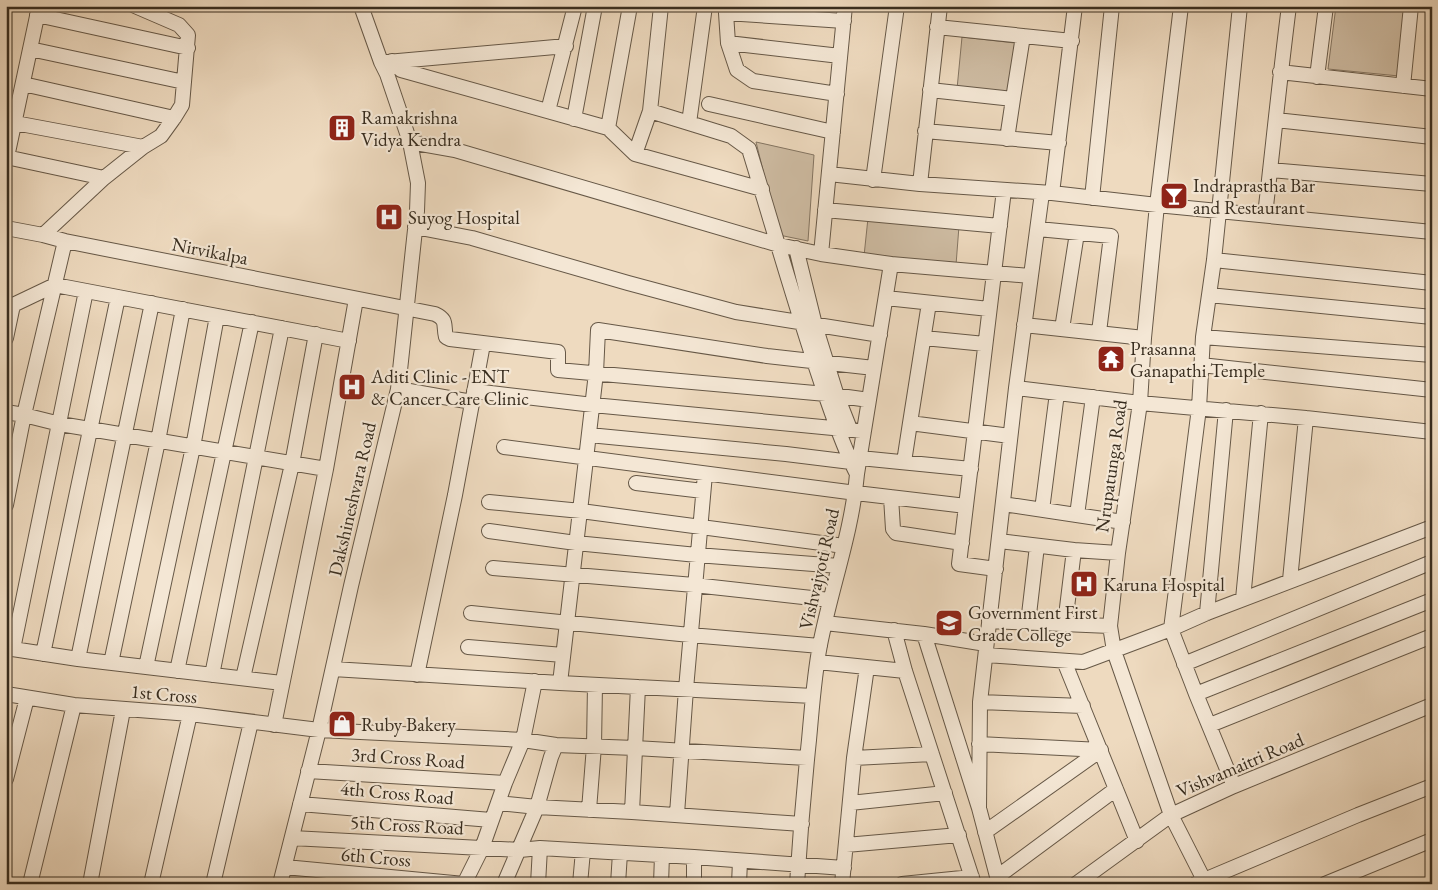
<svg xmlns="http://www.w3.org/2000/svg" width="1438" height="890" font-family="'EB Garamond',serif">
<rect width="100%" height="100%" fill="#eedabf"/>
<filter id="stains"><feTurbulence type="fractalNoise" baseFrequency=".004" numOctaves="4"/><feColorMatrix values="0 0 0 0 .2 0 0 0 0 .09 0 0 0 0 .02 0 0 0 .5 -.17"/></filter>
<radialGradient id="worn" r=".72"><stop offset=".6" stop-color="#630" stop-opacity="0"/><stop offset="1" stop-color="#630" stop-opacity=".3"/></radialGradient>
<path fill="#cfbda4" stroke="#847562" d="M1336,6h48l21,2 -6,68 -71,-7z
M962,37l53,6 -3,51 -55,-5z
M756,142l58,13 -6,86 -29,-6z
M868,218l91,8 -3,39 -92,-9z"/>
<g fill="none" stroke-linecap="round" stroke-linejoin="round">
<defs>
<path id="minor" d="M1181,6l-24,199 -13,133 -4,65 -22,150 -8,73 4,25 57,164 35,69
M37,15l151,33
M937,27l135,14
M728,43l112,13
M30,49l154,33
M392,61l9,9 207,58 27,26 127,35
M387,62l179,-16
M1280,72l152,17
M1317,77l9,-71
M23,84l151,34
M1403,86l8,-80
M930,90l83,9
M837,94l-84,-13 -16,-11 -9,-27 -2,-30 118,8
M709,104l124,28
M548,111l27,-105
M650,111l81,25 18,13c24,78 46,156 72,233 11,31 21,63 36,92
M574,119l21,-113
M1276,120l156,17
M15,123l128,24
M689,123l16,-117
M608,128l22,-122
M925,131l134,12
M1007,139l6,-40 10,-63
M410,142l45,8 324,95 42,9 70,10 139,12
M635,154l15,-43 11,-105
M6,157l98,21
M7,157l32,-150
M1270,170l162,14
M829,174l91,10 132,9 105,12 275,27
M873,180l24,-174
M920,184l20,-178
M1052,193l23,-187
M1092,198l20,-192
M825,210l175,16
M1265,215c8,-69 15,-139 24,-209
M415,227l57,11 156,45 108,29 144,23
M6,228l37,7 22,6 370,73c13,6 8,11 11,23l4,2 108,13v18l268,24 43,6
M1038,229l73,7 -12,96
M43,235l61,-57 39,-31 18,-11 13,-18 8,-13 6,-70 -9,-10 -44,-19
M796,248l19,77 22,71 13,33
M821,254l24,-248
M1214,260l218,23
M1209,295l223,22
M886,298l103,11
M6,304l7,1 42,-20 294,56
M1024,325l120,13
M1062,329l15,-96
M1203,337l229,18
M6,338l7,-33
M924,338l61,6
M1201,365l231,25
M1016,388l124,15 166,15 126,14
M398,389l74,13
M474,391l119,14 271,26
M6,412l18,3 36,9 266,45
M910,423l19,-120
M589,435l197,19 65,8
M504,447l352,46 110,13
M860,458l111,11
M904,462l6,-39 100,13
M636,483l67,8
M891,497l2,32 3,4 66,10
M489,502l92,9 263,35
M1003,504l120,18
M6,505l18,-90 41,-174
M1042,510l15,-117
M1077,515l16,-118
M489,531l87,12 121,12 142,11
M999,541l75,9 44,3
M493,568l201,17 136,15
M996,569l-37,-5 45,-374
M1290,580l16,-162
M1243,599l18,-186
M471,613l219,22 130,11
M1207,613l19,-203
M989,621l121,5
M825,623l99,11 62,10
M1028,623l9,-77
M1065,624l9,-74
M894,630l11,41 69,213
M924,634l55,174 20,76
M468,647l95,8
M6,648l72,11 204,24
M13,649l73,-358
M43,654l75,-357
M986,655l97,7 88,-33 36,-16 225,-86
M78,659l74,-356
M1064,661l73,180
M818,662l87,9
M111,663l47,-222 25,-132
M1184,664l248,-102
M146,667l47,-220 24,-131
M333,669l227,14 253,13
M177,671l75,-349
M212,675l70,-347
M417,675l38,-180 28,-151
M243,678l49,-214 24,-130
M560,683l36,-310 2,-43 169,26 107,12
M6,694l68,11 116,9 129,16 204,10 33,5 79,3 172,10
M1196,694l236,-94
M980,702l103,4
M274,725l52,-256 30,-170
M1210,725l222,-89
M979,744l122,6
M854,758l78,-4
M308,771l197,12
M6,779l21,-81
M1234,786l-38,-92 -25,-65 28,-221 4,-71 11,-77 26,-254
M498,803l39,4 95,5 170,12
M850,803l95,-10
M300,804l191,16
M979,808l1,-106 36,-314 26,-195
M589,810l5,-64 1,-61
M632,812l6,-125
M677,814l9,-125 19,-215
M985,832l116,-82
M292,838l228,12 20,-2 154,9 150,11
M846,845l113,-10
M285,867l179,17
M997,877l119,-88
M1197,883l161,-68 74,-29
M30,884l44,-179
M90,884l33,-174
M151,884l39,-170
M213,884l38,-162
M280,884l39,-154 32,-144 47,-197 19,-178 1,-28 -8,-41 -23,-68 -6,-12 -20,-56
M464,884l18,-36 23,-65 18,-43 12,-59
M504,884l33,-77 14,-50 5,-12
M538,884l2,-36
M580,884l3,-33
M618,884l2,-31
M661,884l1,-29
M694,884v-27
M739,884l1,-23
M797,884c3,-48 7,-96 12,-144 3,-32 5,-64 11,-95 11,-57 32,-113 37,-171l34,-210
M842,884l12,-126 13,-91
M902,884l70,-7
M1076,884l95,-69 63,-29 198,-81
M1325,884l107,-44"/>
</defs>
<use href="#minor" stroke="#665847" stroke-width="16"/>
<use href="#minor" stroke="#f4e7d5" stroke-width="14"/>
</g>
<defs>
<symbol id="building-square" viewBox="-11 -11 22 22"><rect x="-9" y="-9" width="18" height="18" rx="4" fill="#8f2418" stroke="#f4e7d5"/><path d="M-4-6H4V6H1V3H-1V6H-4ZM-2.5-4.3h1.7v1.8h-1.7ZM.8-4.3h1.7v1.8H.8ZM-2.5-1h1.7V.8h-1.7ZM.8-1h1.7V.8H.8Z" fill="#fff"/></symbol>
<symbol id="bar-square" viewBox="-11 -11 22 22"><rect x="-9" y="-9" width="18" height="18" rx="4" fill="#8f2418" stroke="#f4e7d5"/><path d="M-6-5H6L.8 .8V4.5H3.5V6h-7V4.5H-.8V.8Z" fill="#fff"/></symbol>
<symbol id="hospital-square" viewBox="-11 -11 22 22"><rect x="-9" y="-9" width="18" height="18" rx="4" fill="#8f2418" stroke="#f4e7d5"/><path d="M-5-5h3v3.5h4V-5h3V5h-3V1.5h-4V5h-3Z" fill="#fff"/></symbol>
<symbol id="temple-square" viewBox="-11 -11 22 22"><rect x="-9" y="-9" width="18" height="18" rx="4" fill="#8f2418" stroke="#f4e7d5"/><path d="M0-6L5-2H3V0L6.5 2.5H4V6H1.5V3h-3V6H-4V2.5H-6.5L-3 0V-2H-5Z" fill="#fff"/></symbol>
<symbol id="university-square" viewBox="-11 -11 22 22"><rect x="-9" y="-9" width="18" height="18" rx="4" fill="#8f2418" stroke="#f4e7d5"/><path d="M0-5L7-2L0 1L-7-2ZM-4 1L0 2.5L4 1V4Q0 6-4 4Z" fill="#fff"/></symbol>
<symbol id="shop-square" viewBox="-11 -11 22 22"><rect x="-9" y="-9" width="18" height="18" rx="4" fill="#8f2418" stroke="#f4e7d5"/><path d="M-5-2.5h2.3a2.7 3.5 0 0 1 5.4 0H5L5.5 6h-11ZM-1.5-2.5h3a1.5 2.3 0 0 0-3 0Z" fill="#fff"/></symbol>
</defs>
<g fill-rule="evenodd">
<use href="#building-square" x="326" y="112" width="32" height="32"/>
<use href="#bar-square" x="1158" y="180" width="32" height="32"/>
<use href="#hospital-square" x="373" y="201" width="32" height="32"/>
<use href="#temple-square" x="1095" y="343" width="32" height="32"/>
<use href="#hospital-square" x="336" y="371" width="32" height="32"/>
<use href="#hospital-square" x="1068" y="568" width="32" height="32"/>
<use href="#university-square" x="933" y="607" width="32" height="32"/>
<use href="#shop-square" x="326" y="708" width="32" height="32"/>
</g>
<g text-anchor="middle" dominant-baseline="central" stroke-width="4.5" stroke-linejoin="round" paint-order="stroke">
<g font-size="19" fill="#382d1f" stroke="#f4e7d5" text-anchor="start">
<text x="361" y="117">Ramakrishna<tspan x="361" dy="22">Vidya Kendra</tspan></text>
<text x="1193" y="185">Indraprastha Bar<tspan x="1193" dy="22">and Restaurant</tspan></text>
<text x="408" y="217">Suyog Hospital</text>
<text x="1130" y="348">Prasanna<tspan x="1130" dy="22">Ganapathi Temple</tspan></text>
<text x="371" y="376">Aditi Clinic - ENT<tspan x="371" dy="22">&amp; Cancer Care Clinic</tspan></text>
<text x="1103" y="584">Karuna Hospital</text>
<text x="968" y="612">Government First<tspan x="968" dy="22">Grade College</tspan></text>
<text x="361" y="724">Ruby Bakery</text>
</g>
<g font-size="19" fill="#382d1f" stroke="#f4e7d5">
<text transform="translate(210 251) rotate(11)">Nirvikalpa</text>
<text transform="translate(1111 466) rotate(-82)">Nrupatunga Road</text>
<text transform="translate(352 499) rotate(-77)">Dakshineshvara Road</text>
<text transform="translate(819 569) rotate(-77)">Vishvajyoti Road</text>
<text transform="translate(164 694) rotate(5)">1st Cross</text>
<text transform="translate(408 758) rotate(4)">3rd Cross Road</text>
<text transform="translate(1240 765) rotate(-23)">Vishvamaitri Road</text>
<text transform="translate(397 793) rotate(5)">4th Cross Road</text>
<text transform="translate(407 825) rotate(3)">5th Cross Road</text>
<text transform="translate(376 857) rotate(5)">6th Cross</text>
</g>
</g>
<rect width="1438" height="890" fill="none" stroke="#eedabf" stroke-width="25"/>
<rect x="8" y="8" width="1423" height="875" fill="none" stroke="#382d1f" stroke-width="2.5"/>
<rect x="12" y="12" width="1413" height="865" fill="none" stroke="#382d1f"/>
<rect width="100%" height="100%" filter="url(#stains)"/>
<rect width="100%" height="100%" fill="url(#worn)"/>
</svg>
